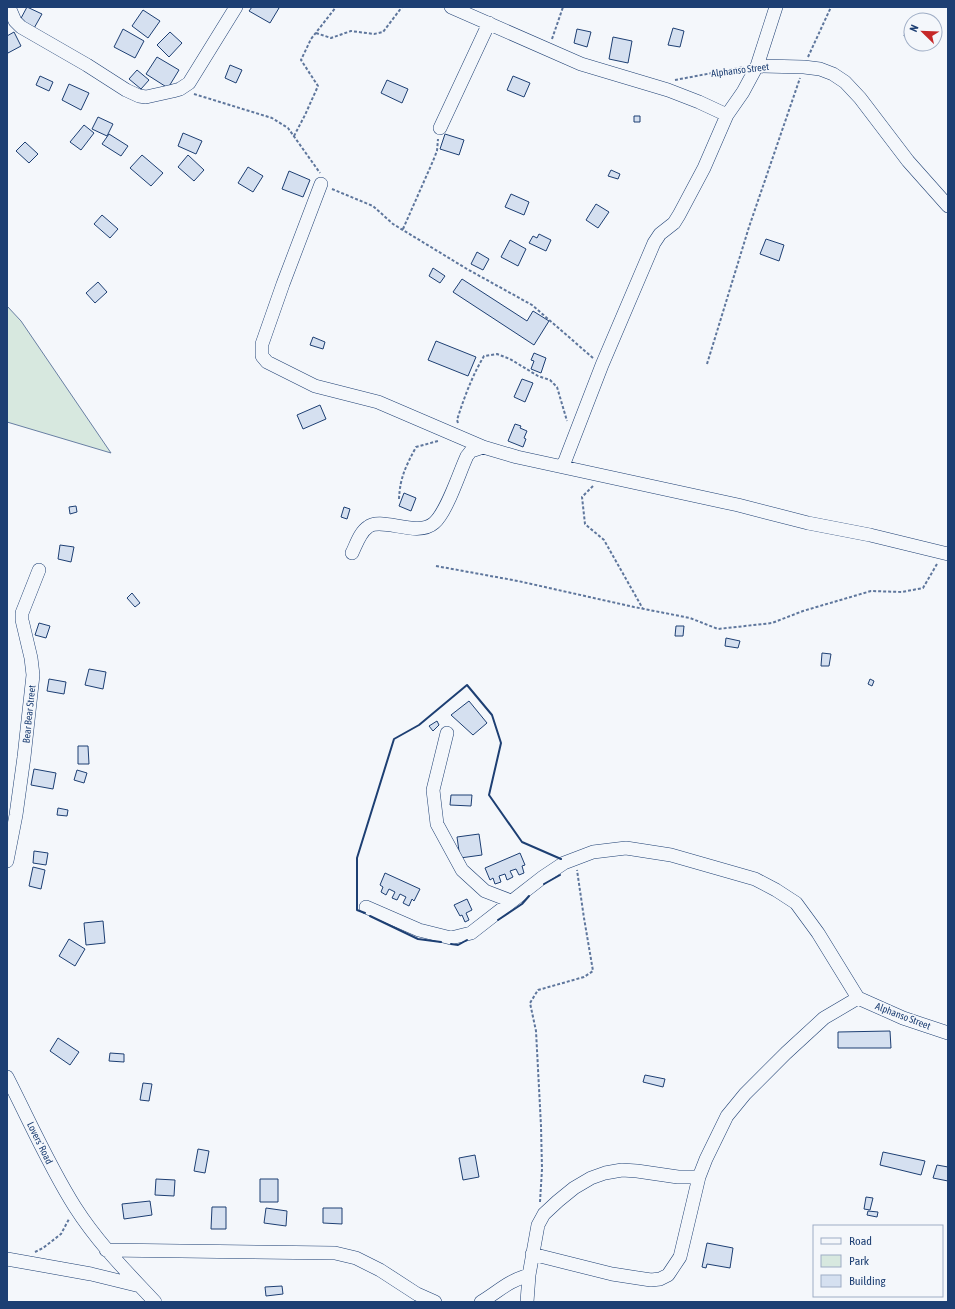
<svg xmlns="http://www.w3.org/2000/svg" width="955" height="1309" font-family="'Asap Condensed',sans-serif">
<rect width="100%" height="100%" fill="#f4f7fb"/>
<path fill="#d7e8df" stroke="#687fa3" d="M7,306l14,15 90,132 -104,-31z"/>
<path fill="#d5e0f0" stroke="#1d3f73" d="M27,7l15,7 -9,16 -14,-8z
M252,7h25l2,1 -9,15 -21,-12z
M143,10l17,11 -12,17 -16,-12z
M909,22h2v16l-7,-2z
M673,28l11,3 -4,16 -12,-2z
M123,29l21,12 -9,17 -21,-11z
M577,29l14,3 -4,15 -13,-4z
M14,32l7,14 -13,7 -1,-2v-15z
M170,32l12,11 -13,14 -12,-12z
M613,37l19,4 -4,22 -19,-4z
M157,57l22,13 -11,18 -22,-14z
M230,65l12,5 -6,13 -11,-5z
M137,70l12,10 -8,9 -12,-10z
M40,76l13,6 -4,9 -13,-6z
M513,76l17,7 -6,14 -17,-7z
M387,80l21,9 -6,14 -21,-10z
M69,84l20,9 -8,17 -19,-10z
M634,116h6v6h-6z
M98,117l15,7 -6,12 -15,-7z
M84,125l10,8 -13,17 -11,-8z
M183,133l19,8 -6,13 -18,-8z
M109,134l19,12 -7,10 -19,-12z
M445,134l19,6 -5,15 -19,-6z
M25,142l13,12 -9,9 -13,-12z
M142,155l21,18 -12,13 -21,-18z
M188,155l16,15 -10,11 -16,-14z
M248,167l15,9 -10,16 -15,-9z
M611,170l9,4 -2,5 -10,-3z
M289,171l21,9 -7,17 -21,-8z
M511,194l18,8 -5,13 -19,-8z
M596,204l13,8 -11,16 -12,-8z
M102,215l16,14 -8,9 -16,-14z
M539,234l12,6 -5,11 -17,-8 4,-7 4,2z
M766,239l18,6 -5,16 -19,-7z
M510,240l16,9 -8,17 -17,-9z
M477,252l12,7 -6,11 -12,-6z
M433,268l12,8 -5,7 -11,-7z
M462,279l65,42 6,-10 16,10 -15,24 -81,-53z
M98,282l9,10 -12,11 -9,-10z
M313,337l12,5 -2,7 -13,-4z
M436,341l40,16 -8,19 -40,-16z
M534,353l12,5 -5,15 -10,-4 3,-8 -3,-1z
M522,379l11,4 -8,19 -11,-5z
M320,405l6,14 -23,10 -6,-14z
M515,424l6,2 -1,2 7,3 -3,7 2,1 -3,8 -15,-6z
M404,493l12,5 -5,13 -12,-5z
M76,506l1,6 -7,2 -1,-7z
M344,507l6,2 -3,10 -6,-2z
M60,545l14,2 -3,15 -13,-3z
M132,593l8,10 -5,4 -8,-9z
M39,623l11,3 -4,12 -11,-3z
M676,626h8l-1,10h-8z
M726,638l14,3 -2,7 -13,-2z
M822,653l9,1 -2,12h-8z
M89,669l17,3 -3,17 -18,-4z
M49,679l17,3 -2,12 -17,-3z
M870,679l4,2 -2,5 -4,-2z
M469,701l18,22 -14,12 -22,-20z
M437,721l2,4 -6,6 -4,-5z
M78,746h10l1,18h-11z
M34,769l22,4 -3,16 -22,-4z
M77,770l10,3 -3,10 -10,-3z
M451,795h21l-1,11 -21,-1z
M58,808l10,2 -1,6 -10,-1z
M479,834l3,21 -22,3 -3,-21z
M34,851l14,2 -2,12 -13,-2z
M520,853l5,12 -3,1 2,7 -5,2 -3,-6 -6,2 3,6 -6,3 -2,-6 -6,2 2,6 -6,2 -2,-6 -3,2 -5,-12z
M33,867l12,3 -4,19 -12,-3z
M385,873l35,16 -6,12 -2,-2 -3,7 -6,-3 3,-6 -6,-3 -3,6 -5,-2 3,-6 -6,-3 -3,6 -5,-3 2,-5 -3,-2z
M467,899l5,11 -6,3 3,7 -4,2 -3,-7 -2,1 -6,-11z
M103,921l2,22 -19,2 -2,-22z
M69,939l16,10 -10,17 -16,-10z
M890,1031l1,17h-53v-16z
M58,1038l21,14 -9,13 -20,-14z
M110,1053l14,1v8l-15,-1z
M645,1075l20,4 -2,8 -20,-5z
M143,1083l9,1 -3,17 -9,-1z
M198,1149l11,2 -4,22 -11,-2z
M883,1152l42,9 -4,14 -41,-10z
M475,1155l4,22 -16,3 -4,-22z
M937,1165l11,2v14l-15,-3z
M156,1179l19,1 -1,16 -19,-1z
M260,1179h18v23h-18z
M866,1197l7,1 -3,12 -6,-1z
M150,1201l2,14 -28,4 -2,-15z
M212,1207h14v22h-15z
M266,1208l21,3 -1,15 -22,-3z
M323,1208h19v16l-19,-1z
M868,1211l10,1 -1,5 -10,-2z
M707,1243l26,5 -3,20 -23,-4 -1,4 -4,-1z
M282,1286l1,8 -17,2 -1,-9z"/>
<g fill="none" stroke-linecap="round" stroke-linejoin="round">
<defs>
<path id="minor" d="M9,7l6,14 6,6 66,38 39,25 13,6 7,1 27,-6 7,-2 9,-6 47,-76
M451,7l130,57 87,26 31,12 28,13
M757,66l47,1 16,2 13,5 12,8 15,16 48,63 40,45
M440,128l49,-105
M321,184l-38,100 -21,60v12l5,6 48,24 63,16 105,45 34,10 221,48 70,18 62,12 78,19
M563,466l39,-101 52,-122 6,-9 14,-11 5,-8 25,-47 23,-53 16,-23 14,-26 19,-59
M352,553c4,-8 8,-21 16,-26 13,-11 49,11 66,-4 13,-11 25,-50 33,-67l4,-5 12,-4
M447,733l-14,57 4,34 25,46 23,21 26,10
M7,861l9,-46 8,-58 9,-82 -2,-17 -9,-38v-7l17,-43
M366,907l53,23 32,8 20,-5 72,-56 21,-14 29,-11 33,-4 45,7 84,24 21,11 20,13 22,30 40,65
M858,998l45,20 45,15
M7,1077c22,43 42,89 68,130 23,36 51,64 80,95
M106,1250l229,3 21,5 24,12 37,24 18,8
M532,1254l80,20 39,6 9,-1 8,-4 12,-18 19,-80 7,-18 21,-43 18,-22 41,-41 38,-35 34,-20
M7,1259l84,15 49,12
M481,1302c18,-11 27,-21 48,-27
M527,1302l2,-27 9,-50 6,-11 14,-13 16,-13 17,-10 14,-5 17,-3 15,1 41,6h21"/>
</defs>
<use href="#minor" stroke="#1d3f73" stroke-width="14"/>
<path stroke="#5e769c" stroke-width="2" stroke-dasharray="3 2" stroke-linecap="butt" d="M316,33l15,5 20,-7 23,3 9,-2 19,-25
M552,39l11,-32
M808,57l23,-50
M675,80l69,-13
M194,94l78,24 16,10 32,45
M294,136l11,-21 13,-29 -17,-26 10,-21 25,-32
M332,189l41,17 20,18 74,45 65,36 61,53
M403,229l30,-68 4,-10 1,-12
M707,364l42,-137 51,-149
M458,423l-1,-3c7,-22 15,-44 27,-64l13,-2 13,5 28,17 12,4 7,7 10,34
M593,486l-11,11 3,27 19,16 39,69
M399,499c1,-22 7,-33 17,-52l22,-6
M436,566l82,15 116,26 56,11 28,11 54,-6 31,-12 68,-20 31,1 21,-4 14,-24
M540,1202l2,-33 -1,-43 -5,-95 -6,-28 8,-13 46,-13 9,-6 -9,-53 -7,-48
M35,1252l8,-4 18,-14 8,-15"/>
<use href="#minor" stroke="#f4f7fb" stroke-width="13"/>
<path stroke="#1d3f73" stroke-width="2" d="M544,884l16,-9
M365,913l-8,-3v-52l37,-119 25,-14 48,-40 25,30 9,28 -12,52 33,47 39,17
M370,916l48,23 23,3
M498,920l24,-16 7,-8
M451,944l7,1 9,-5"/>
</g>
<g text-anchor="middle" dominant-baseline="central" stroke-width="3" stroke-linejoin="round" paint-order="stroke">
<g font-size="10" fill="#1d3f73" stroke="#f4f7fb">
<text transform="translate(740 70) rotate(-7)">Alphanso Street</text>
<text transform="translate(29 714) rotate(-84)">Bear Bear Street</text>
<text transform="translate(903 1016) rotate(21)">Alphanso Street</text>
<text transform="translate(40 1143) rotate(64)">Lovers' Road</text>
</g>
</g>
<rect width="955" height="1309" fill="none" stroke="#1d3f73" stroke-width="16"/>
<rect x="813" y="1225" width="130" height="72" fill="#f4f7fb" stroke="#9eadc5"/>
<rect x="821" y="1238" width="20" height="6" fill="#f4f7fb" stroke="#9eadc5"/>
<text x="849" y="1245" font-size="12" fill="#1d3f73">Road</text>
<rect x="821" y="1255" width="20" height="12" fill="#d7e8df" stroke="#9eadc5"/>
<text x="849" y="1265" font-size="12" fill="#1d3f73">Park</text>
<rect x="821" y="1275" width="20" height="12" fill="#d5e0f0" stroke="#9eadc5"/>
<text x="849" y="1285" font-size="12" fill="#1d3f73">Building</text>
<g transform="translate(923 32) rotate(293)"><circle r="19" fill="#f4f7fb" stroke="#9eadc5"/>
<path d="M0-3L7 15L0 10L-7 15Z" fill="#c62828"/>
<text y="-6" font-size="11" font-weight="bold" text-anchor="middle" fill="#1d3f73">N</text>
</g>
</svg>
